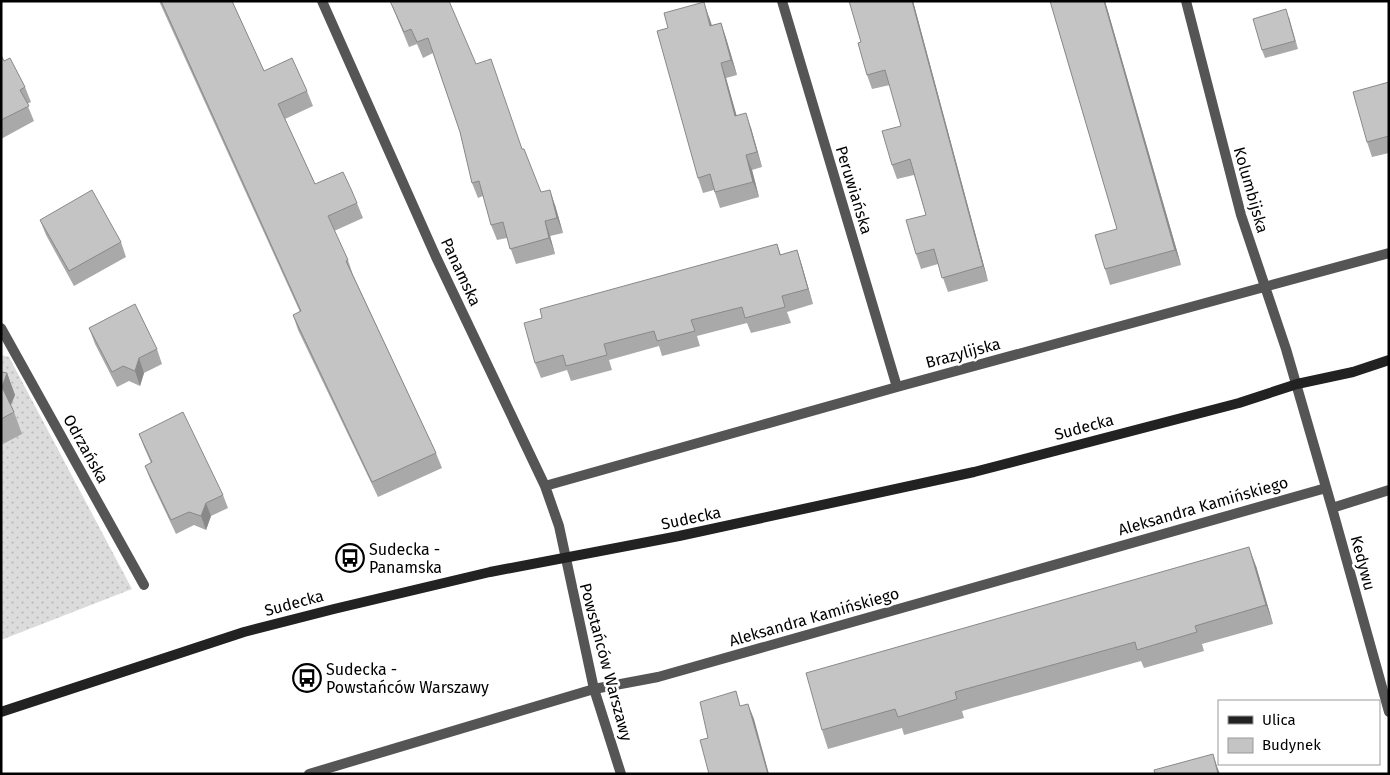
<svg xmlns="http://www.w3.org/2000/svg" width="1390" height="775" font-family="'Fira Sans',sans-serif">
<defs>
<pattern id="garden-dots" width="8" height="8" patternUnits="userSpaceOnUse" patternTransform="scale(1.25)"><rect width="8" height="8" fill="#dcdcdc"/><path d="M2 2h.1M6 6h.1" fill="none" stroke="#bbb" stroke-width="1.8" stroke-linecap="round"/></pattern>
</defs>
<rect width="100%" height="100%" fill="#fff"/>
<path fill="url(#garden-dots)" d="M1,355l8,2 123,232 -131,51z"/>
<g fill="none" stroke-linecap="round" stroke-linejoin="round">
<path stroke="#555" stroke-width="10" d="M309,774l285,-85"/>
<path stroke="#555" stroke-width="10" d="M322,1l114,256 109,229 14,40 35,163 27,85
M782,1l115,386
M1186,1l55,214 45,134 46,159 57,-18
M1,328l143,257
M545,486l352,-99 492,-134
M1332,508l57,204
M594,689l64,-12 668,-189"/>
<path stroke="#222" stroke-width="10" d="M1,712l243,-80 90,-23 156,-37 189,-36 295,-64 265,-69 58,-19 56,-12 36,-12"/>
</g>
<path fill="#a9a9a9" d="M159,1h73l32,70 43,20 6,15 -28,13 30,65 42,19 6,15 -29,13 14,29 5,15 83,178 6,15 -64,29 -80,-167 -5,-15 7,-3z
M390,1l86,63 46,85 19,43 14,13 8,28 -13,3 5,18 -39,10 -9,-26 -10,2 -6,-15 -8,-29 -5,2 -6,-15 -12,-51 -27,-79 -10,5 -6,-14 -8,3z
M913,1l75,280 -40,11 -10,-28 -17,5 -5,-15 10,-39 -12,-40 -17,4 -5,-14 9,-39 -11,-41 -18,4 -5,-14 -6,-33z
M1050,1h55l76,264 -71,20 -5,-16 12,-40z
M709,17l3,8 9,-2 5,15 11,37 -11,3 10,37 15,13 11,39 -10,3 7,27 -39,11 -6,-18 -11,3 -5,-15z
M1289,17l9,32 -33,9 -3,-8z
M1,55l3,6 21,26 6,15 -4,2 7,17 -33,18z
M1389,82v71l-17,4 -5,-15z
M40,220l81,22 5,15 -52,29 -28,-51z
M777,244l4,11 16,-5 5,16 11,38 -26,8 4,11 -40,10 -4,-10 -50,13 3,10 -38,10 -3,-10 -50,14 3,10 -41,11 -4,-11 -26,8 -6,-15 7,-45z
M89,328l68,21 5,15 -18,9 -4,13 -11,-5 -12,6 -22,-43z
M1,372l6,1 8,22 -4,10 3,7 8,22 -21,11z
M139,434l84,61 5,13 -17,8 -5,14 -12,-5 -18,9 -26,-55 -5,-13 6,-3 -7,-16z
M1256,566l17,58 -71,20 2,7 -60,17 -3,-7 -179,50 2,7 -60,17 -2,-7 -74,21 -6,-19z"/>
<path fill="#898989" d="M912,1h1l75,280 -5,-15z
M1104,1h1l76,264 -6,-15z
M704,2l5,15 7,24 -6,-15z
M721,23l5,15 11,37 -6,-15z
M721,63l5,15 15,53 -6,-15z
M746,113l5,15 11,39 -5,-15z
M746,155l6,15 7,27 -6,-15z
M550,190l5,15 8,28 -6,-15z
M545,221l5,15 5,18 -6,-16z
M797,250l5,16 11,38 -5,-15z
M139,358l5,15 -4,13 -5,-15z
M7,373l8,22 -6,14 -7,-22z
M206,503l5,13 -5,14 -5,-14z
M1249,547l7,19 17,58 -7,-19z
M748,704l6,15 15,55h-1z
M1213,754l5,15 2,5h-2z"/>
<path fill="#c4c4c4" stroke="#898989" d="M161,1h71l32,70 28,-13 15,33 -29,13 37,80 28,-12 8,17 6,14 -29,13 20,44 -2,1 90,192 -64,29 -79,-167 8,-4z
M390,1h59l27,63 15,-5 31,90h2l17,43 9,-2 7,28 -12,3 4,17 -39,11 -7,-27 -12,3 -12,-44 -7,2 -12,-51 -32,-94 -11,4 -6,-13 -7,3z
M849,1h63l71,265 -41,12 -8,-29 -18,5 -10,-34 20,-5 -16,-56 -18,6 -10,-34 19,-5 -16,-56 -18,5 -9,-32 3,-1z
M1050,1h54l71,249 -70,19 -10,-34 22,-6z
M704,2l6,24 11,-3 10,37 -10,3 14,53 11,-3 11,39 -11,3 7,27 -38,10 -5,-18 -12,4 -41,-147 11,-3 -4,-15z
M1286,9l9,32 -33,9 -9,-31z
M1,55l3,6 6,-3 15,29 -5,3 9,16 -28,14z
M1389,82v54l-22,6 -14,-50z
M92,190l29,52 -52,29 -29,-51z
M777,244l3,11 17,-5 11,39 -26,7 3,11 -40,11 -3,-11 -51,13 4,11 -38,10 -3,-10 -50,13 3,11 -41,11 -3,-11 -28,8 -11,-40 18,-5 -2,-9z
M135,304l22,45 -18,9 -4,13 -12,-5 -11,6 -23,-44z
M1,372l6,1 -5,14 12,25 -13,7z
M183,412l40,83 -17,8 -5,13 -12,-4 -18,8 -26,-54 7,-4 -13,-28z
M1249,547l17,58 -71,21 2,6 -60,18 -2,-8 -180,50 2,7 -59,18 -3,-8 -73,21 -16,-57z
M736,691l4,15 8,-2 20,70h-59l-9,-34 8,-2 -8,-36z
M1213,754l5,20h-63l-1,-4z"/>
<defs>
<symbol id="bus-ring" viewBox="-11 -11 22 22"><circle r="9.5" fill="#fff" stroke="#000" stroke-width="1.5"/><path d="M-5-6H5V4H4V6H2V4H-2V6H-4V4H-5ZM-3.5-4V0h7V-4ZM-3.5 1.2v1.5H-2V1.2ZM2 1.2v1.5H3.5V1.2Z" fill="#000"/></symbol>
</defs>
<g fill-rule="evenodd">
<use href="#bus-ring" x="334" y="542" width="32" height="32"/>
<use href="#bus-ring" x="291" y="662" width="32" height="32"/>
</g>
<g text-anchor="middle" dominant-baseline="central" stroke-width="5" stroke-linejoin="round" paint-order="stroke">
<g font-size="16" fill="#000" stroke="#fff">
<text transform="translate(854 190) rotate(73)">Peruwiańska</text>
<text transform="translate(1251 190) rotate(74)">Kolumbijska</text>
<text transform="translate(461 272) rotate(65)">Panamska</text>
<text transform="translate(963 353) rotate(-15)">Brazylijska</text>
<text transform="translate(1084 427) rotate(-15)">Sudecka</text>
<text transform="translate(86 449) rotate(61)">Odrzańska</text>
<text transform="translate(1203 506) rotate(-16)">Aleksandra Kamińskiego</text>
<text transform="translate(691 518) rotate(-12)">Sudecka</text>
<text transform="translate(1363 563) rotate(75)">Kedywu</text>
<text transform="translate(294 603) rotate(-15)">Sudecka</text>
<text transform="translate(814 617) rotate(-16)">Aleksandra Kamińskiego</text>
<text transform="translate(606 662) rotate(75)">Powstańców Warszawy</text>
</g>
<g font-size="16" fill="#000" stroke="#fff" text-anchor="start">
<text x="369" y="549">Sudecka -<tspan x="369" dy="18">Panamska</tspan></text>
<text x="326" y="669">Sudecka -<tspan x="326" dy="18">Powstańców Warszawy</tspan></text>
</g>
</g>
<rect width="1390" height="775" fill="none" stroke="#000000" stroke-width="5"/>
<rect x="1218" y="700" width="162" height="65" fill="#ffffff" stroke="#999999"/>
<rect x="1228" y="716" width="25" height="8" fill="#222222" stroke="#999999"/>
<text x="1262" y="725" font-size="15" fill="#000000">Ulica</text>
<rect x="1228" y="738" width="25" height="15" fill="#c4c4c4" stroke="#999999"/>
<text x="1262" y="750" font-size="15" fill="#000000">Budynek</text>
</svg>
